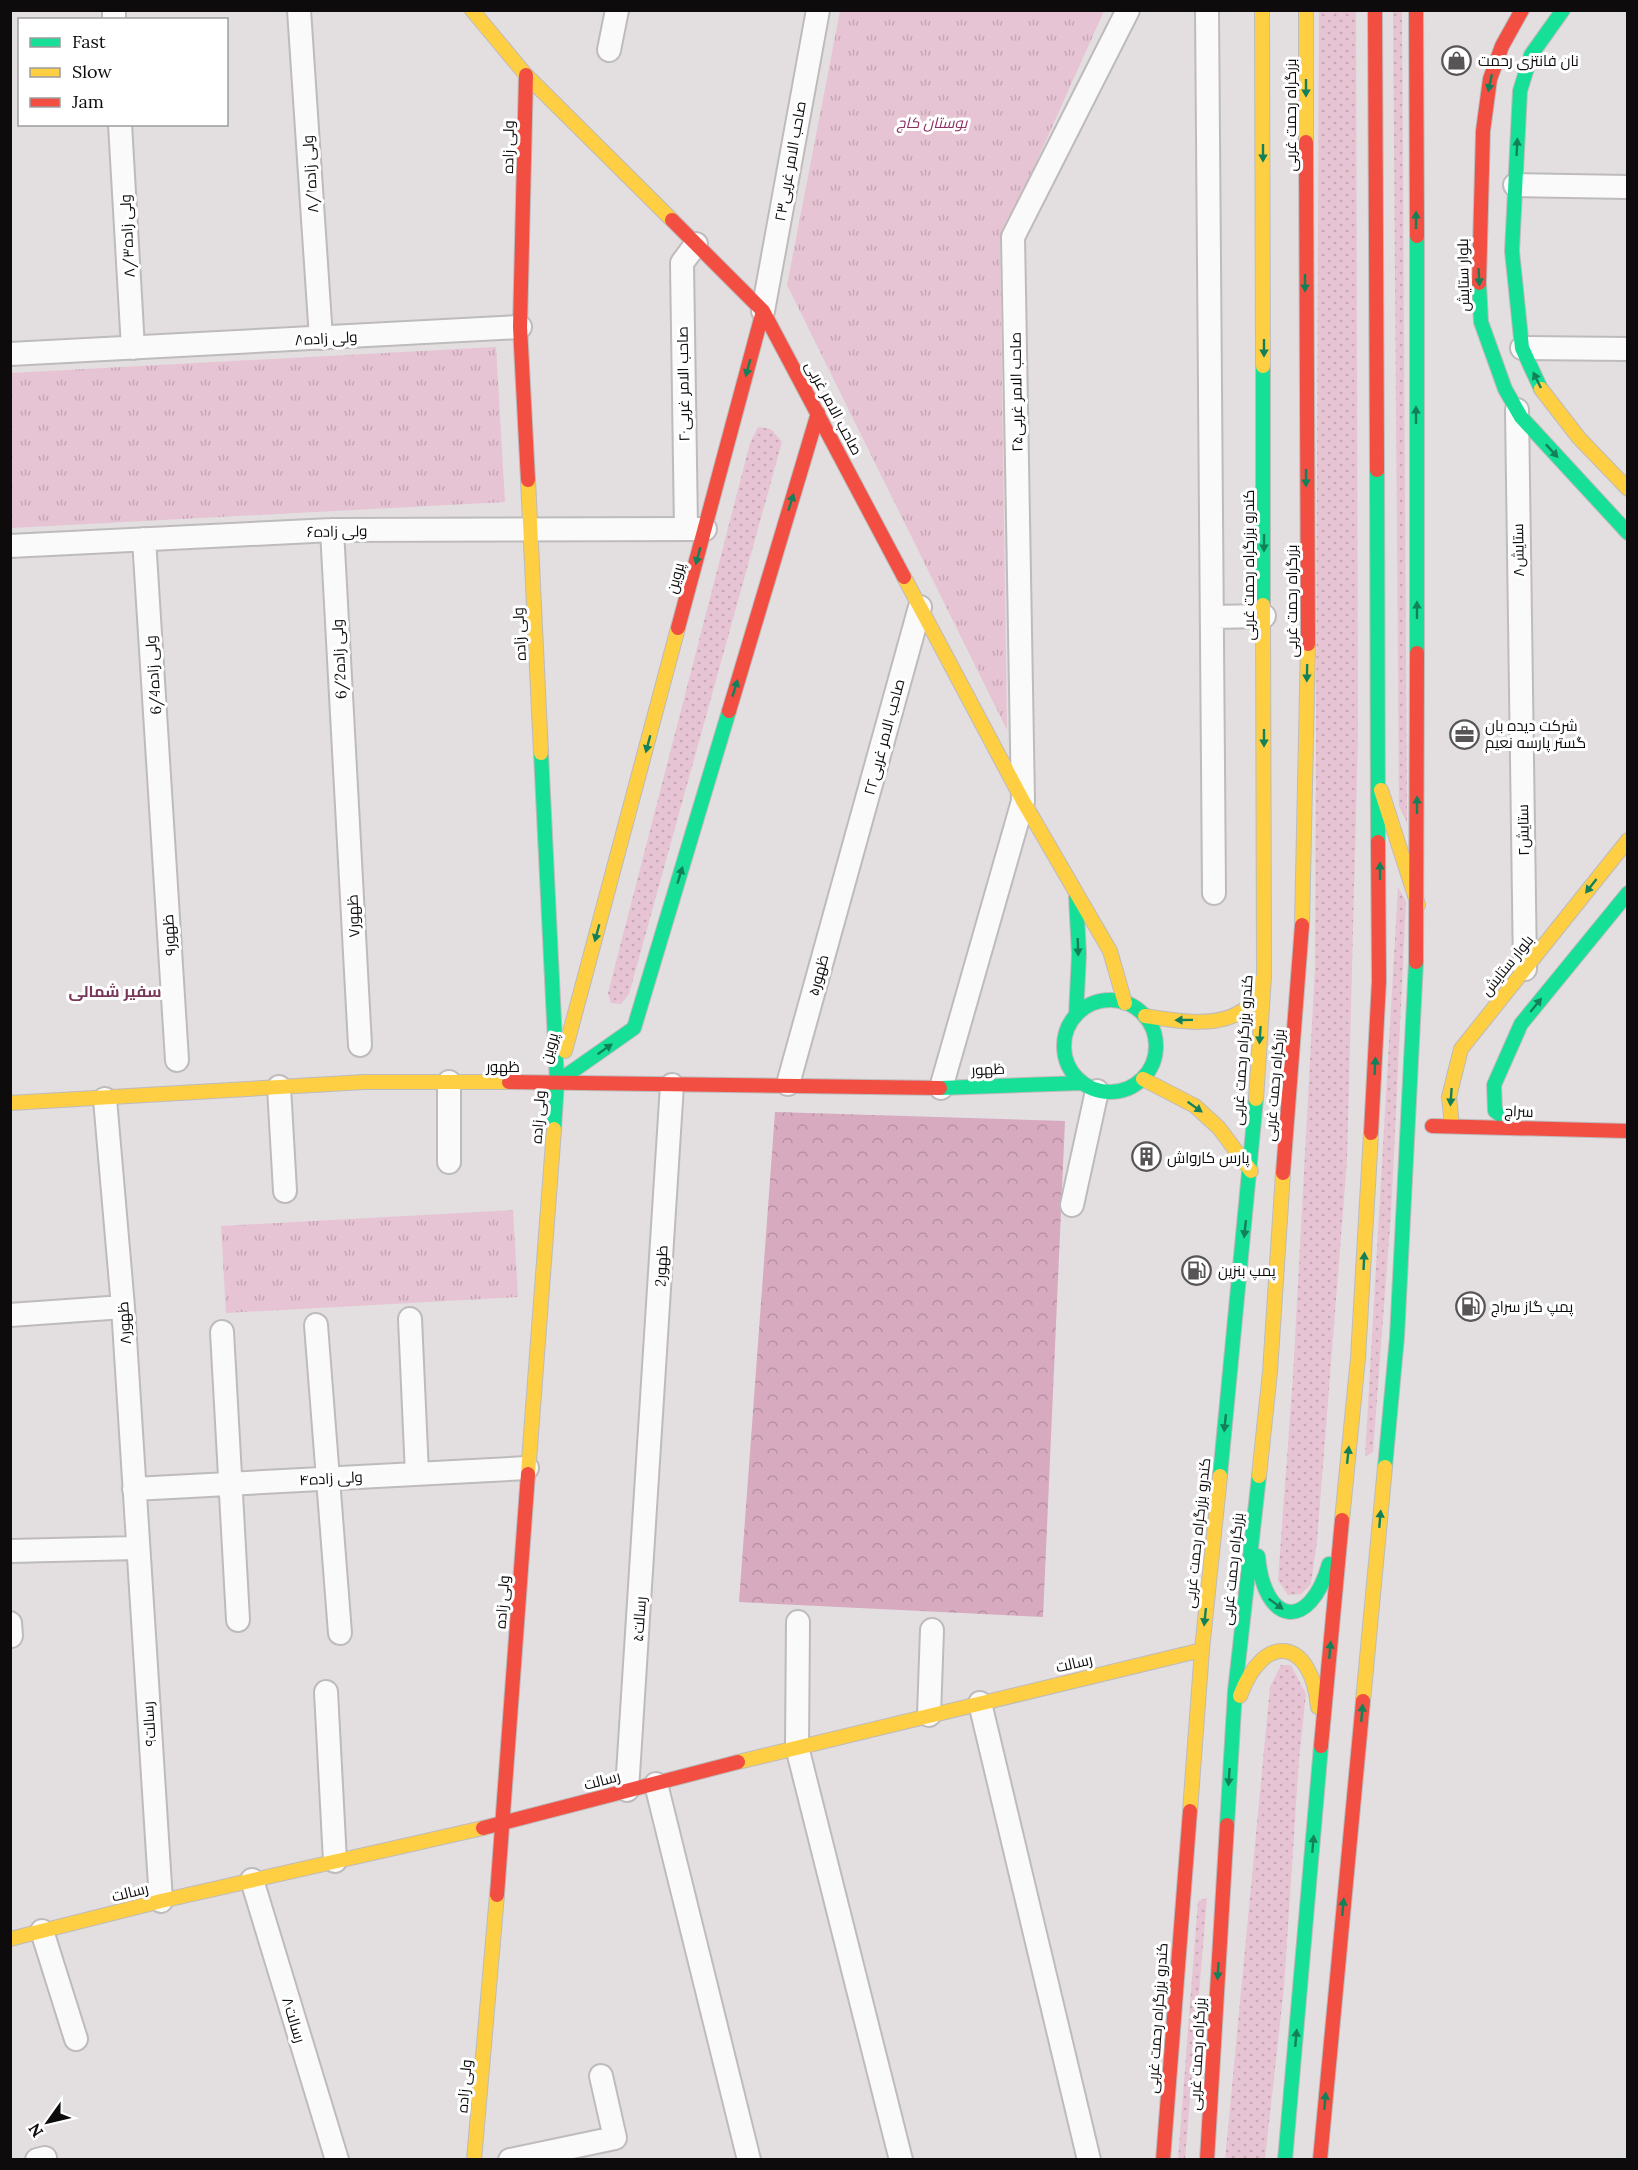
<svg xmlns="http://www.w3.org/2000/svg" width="1638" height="2170" font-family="Lora,Cairo,serif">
<defs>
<pattern id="grass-dots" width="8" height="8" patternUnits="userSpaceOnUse" patternTransform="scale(1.5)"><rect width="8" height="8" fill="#e7c4d3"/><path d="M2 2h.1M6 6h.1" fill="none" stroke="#c5a7b4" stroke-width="1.8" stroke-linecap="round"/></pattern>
<pattern id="forest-crowns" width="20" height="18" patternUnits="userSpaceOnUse" patternTransform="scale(1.5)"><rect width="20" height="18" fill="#d7aabf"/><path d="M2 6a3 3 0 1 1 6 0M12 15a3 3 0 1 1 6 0" fill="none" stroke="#b791a3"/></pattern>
<pattern id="park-tufts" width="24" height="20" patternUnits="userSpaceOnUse" patternTransform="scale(1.5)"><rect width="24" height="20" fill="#e7c4d3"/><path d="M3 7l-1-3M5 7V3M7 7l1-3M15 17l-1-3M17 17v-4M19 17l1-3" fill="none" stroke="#c5a7b4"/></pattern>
</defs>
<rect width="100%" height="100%" fill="#e3dee0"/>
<path fill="url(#grass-dots)" d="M1319,11h37l2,726 -11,423 -30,381 -6,43 -10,10 -13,1 -10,-15 15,-204 22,-408z
M1393,11h9l5,812 -8,-17z
M758,427l13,2 11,13 -153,552 -8,10 -10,-1 -3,-10 142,-550z
M1398,887l8,15 -15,311 -18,239 -8,5z
M1281,1665h10l15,29 -7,65 -15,228 -19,172 -40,1 45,-473z
M1207,1898l-22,261 -7,1 20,-259z"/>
<path fill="url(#forest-crowns)" d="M775,1112l290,9 -22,496 -304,-15z"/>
<path fill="url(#park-tufts)" d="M840,11h264l-104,232 7,487 -220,-445z
M496,347l9,155 -494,26v-155z
M513,1210l5,87 -292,16 -5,-87z"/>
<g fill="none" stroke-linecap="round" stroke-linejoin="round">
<defs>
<path id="street" d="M114,10v10
M299,10l22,328
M1207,10l7,883
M609,50l8,-40
M120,124l13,224
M1515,185l113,2
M763,311l55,-301
M1522,348l106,1
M10,354l510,-27
M1517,410l8,559
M686,529l-4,-266 14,-19
M332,530l28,515
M144,539l33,521
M10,546l322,-16 373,-1
M1212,617l52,-1
M788,1084l132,-477
M279,1087l6,104
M941,1088l82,-287 -10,-564 115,-227
M105,1099l18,208 38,594
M449,1162v-80
M1072,1205l25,-114
M10,1315l113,-8
M410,1319l7,155
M316,1325l24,308
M222,1332l16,288
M134,1489l393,-21
M10,1551l127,-3
M798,1622l-1,125 104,413
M10,1623l1,13
M326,1692l9,169
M980,1703l109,457
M929,1715l3,-85
M656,1784l93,376
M627,1790l45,-705
M252,1880l85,280
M42,1931l34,108
M37,2160l8,-2
M510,2160l105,-22 -14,-62"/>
<path id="fast" d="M1417,236v417
M1479,283l2,39 24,67 16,28 107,116
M1263,366v239
M1541,389l-19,-41 -10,-97 8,-160 11,-36 32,-45
M1377,470l1,372
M541,753l16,329 -3,47
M1076,897l3,57 -3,61
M1064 1046a46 46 0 1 1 92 0a46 46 0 1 1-92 0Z
M557,1082l77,-54 95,-317
M940,1088l142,-5
M1516,1127l-21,-16 -1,-26 27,-61 107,-131
M1385,1467l12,-130 19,-375
M1220,1476l36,-377
M1258,1556c6,70 52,76 71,8
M1227,1825l8,-134 24,-215
M1285,2160l36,-414"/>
<path id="slow" d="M472,10l54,65 146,145
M1262,10l1,356
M1306,10v132
M1541,389l38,49 49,51
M528,480l13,273
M904,577l119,224 87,150 15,52
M1381,790l37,115
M1302,925l6,-281
M1145,1016c31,5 73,13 100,-7 10,-7 13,-22 19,-32
M565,1051l113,-423
M1143,1079l52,27 24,22 32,43
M1256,1099l8,-122 -1,-372
M10,1103l354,-21h145
M1452,1126l-3,-29 12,-48 167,-209
M528,1474l26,-345
M1259,1476l11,-104 13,-199
M1342,1520l16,-162 13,-225
M1240,1696c24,-66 72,-57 78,11
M1363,1701l22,-234
M738,1762l464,-112
M1190,1811l12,-161 18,-174
M10,1939l151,-38 322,-73
M474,2160l23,-265"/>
<path id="jam" d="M1375,10l2,460
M1416,10l1,226
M526,75l-6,252 8,153
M1306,142l2,502
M672,220l91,91 141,266
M1479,283l4,-152 7,-52 12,-33 20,-36
M678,628l85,-317
M729,711l89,-298
M1416,962l1,-309
M509,1082l431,6
M1432,1126l196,5
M1371,1133l8,-152 -1,-139
M1283,1173l19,-248
M1321,1746l21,-226
M483,1828l255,-66
M497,1895l31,-421
M1163,2160l27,-349
M1207,2160l20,-335
M1320,2160l43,-459"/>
</defs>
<use href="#street" stroke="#bebbbc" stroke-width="26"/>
<use href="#fast" stroke="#bebbbc" stroke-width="16"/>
<use href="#slow" stroke="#bebbbc" stroke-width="16"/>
<use href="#jam" stroke="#bebbbc" stroke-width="16"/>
<use href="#street" stroke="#fbfafa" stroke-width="22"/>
<use href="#fast" stroke="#16e098" stroke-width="14"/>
<use href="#slow" stroke="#ffcf43" stroke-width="14"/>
<use href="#jam" stroke="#f24e42" stroke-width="14"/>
</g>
<defs><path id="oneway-solid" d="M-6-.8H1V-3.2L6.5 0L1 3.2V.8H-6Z" transform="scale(1.5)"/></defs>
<g fill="#128059">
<use href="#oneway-solid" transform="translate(1490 83) rotate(102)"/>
<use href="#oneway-solid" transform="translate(1306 88) rotate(90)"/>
<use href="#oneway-solid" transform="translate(1517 147) rotate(-87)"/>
<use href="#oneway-solid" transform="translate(1263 153) rotate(90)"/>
<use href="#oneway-solid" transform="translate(1416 220) rotate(-90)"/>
<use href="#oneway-solid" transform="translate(1479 277) rotate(87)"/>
<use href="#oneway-solid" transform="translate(1305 283) rotate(90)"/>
<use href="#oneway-solid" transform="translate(1264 348) rotate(90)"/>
<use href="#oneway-solid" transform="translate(748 368) rotate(105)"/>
<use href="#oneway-solid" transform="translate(1537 380) rotate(-116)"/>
<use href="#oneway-solid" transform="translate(1416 415) rotate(-90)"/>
<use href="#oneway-solid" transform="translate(1552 451) rotate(47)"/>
<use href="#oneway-solid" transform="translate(1306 478) rotate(90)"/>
<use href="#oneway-solid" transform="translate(791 502) rotate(-73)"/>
<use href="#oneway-solid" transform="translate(1264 543) rotate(90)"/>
<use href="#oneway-solid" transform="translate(698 556) rotate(105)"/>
<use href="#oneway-solid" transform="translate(1417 610) rotate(-90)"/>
<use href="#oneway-solid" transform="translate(1307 673) rotate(91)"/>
<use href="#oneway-solid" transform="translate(735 688) rotate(-73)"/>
<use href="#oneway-solid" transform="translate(1264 738) rotate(90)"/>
<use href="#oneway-solid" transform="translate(648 744) rotate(105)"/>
<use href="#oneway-solid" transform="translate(1417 805) rotate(-90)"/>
<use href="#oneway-solid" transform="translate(1380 871) rotate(-90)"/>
<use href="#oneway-solid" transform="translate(680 875) rotate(-73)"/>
<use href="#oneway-solid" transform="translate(1591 886) rotate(128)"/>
<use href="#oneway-solid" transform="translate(597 933) rotate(105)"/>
<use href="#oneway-solid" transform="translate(1078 947) rotate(88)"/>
<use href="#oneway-solid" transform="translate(1536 1005) rotate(-51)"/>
<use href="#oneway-solid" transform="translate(1184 1020) rotate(179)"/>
<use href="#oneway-solid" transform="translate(1260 1035) rotate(94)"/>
<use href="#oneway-solid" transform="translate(605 1049) rotate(-35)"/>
<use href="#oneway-solid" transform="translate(1375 1066) rotate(-87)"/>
<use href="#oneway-solid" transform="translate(1451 1097) rotate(94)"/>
<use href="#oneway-solid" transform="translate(1195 1107) rotate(35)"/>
<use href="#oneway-solid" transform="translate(1245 1229) rotate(96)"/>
<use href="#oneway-solid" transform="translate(1364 1261) rotate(-87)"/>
<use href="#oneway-solid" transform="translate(1225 1423) rotate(96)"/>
<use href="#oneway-solid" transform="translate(1348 1455) rotate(-84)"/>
<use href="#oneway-solid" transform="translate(1380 1519) rotate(-85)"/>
<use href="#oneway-solid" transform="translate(1276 1604) rotate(36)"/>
<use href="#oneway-solid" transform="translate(1205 1617) rotate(96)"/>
<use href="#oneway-solid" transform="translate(1330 1650) rotate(-85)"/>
<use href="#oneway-solid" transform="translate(1362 1713) rotate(-85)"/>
<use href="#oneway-solid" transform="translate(1229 1777) rotate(94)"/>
<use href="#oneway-solid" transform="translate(1313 1844) rotate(-85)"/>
<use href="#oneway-solid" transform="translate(1343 1907) rotate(-85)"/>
<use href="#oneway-solid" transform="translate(1218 1971) rotate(93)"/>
<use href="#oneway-solid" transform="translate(1296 2038) rotate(-85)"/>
<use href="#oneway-solid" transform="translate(1325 2101) rotate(-85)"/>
</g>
<defs>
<symbol id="shop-ring" viewBox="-11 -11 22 22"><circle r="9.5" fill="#fff" stroke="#585556" stroke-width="1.5"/><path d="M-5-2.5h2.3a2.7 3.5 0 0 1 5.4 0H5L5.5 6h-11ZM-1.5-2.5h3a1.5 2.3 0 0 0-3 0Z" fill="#585556"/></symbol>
<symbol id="office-ring" viewBox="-11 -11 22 22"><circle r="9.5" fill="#fff" stroke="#585556" stroke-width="1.5"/><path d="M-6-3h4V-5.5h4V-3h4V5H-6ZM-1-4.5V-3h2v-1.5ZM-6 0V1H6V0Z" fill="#585556"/></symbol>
<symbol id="building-ring" viewBox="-11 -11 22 22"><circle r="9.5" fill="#fff" stroke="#585556" stroke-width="1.5"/><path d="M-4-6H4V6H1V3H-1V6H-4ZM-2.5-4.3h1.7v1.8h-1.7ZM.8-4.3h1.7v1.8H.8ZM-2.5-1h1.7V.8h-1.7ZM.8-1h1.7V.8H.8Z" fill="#585556"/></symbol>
<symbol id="fuel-ring" viewBox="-11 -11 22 22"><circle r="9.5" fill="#fff" stroke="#585556" stroke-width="1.5"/><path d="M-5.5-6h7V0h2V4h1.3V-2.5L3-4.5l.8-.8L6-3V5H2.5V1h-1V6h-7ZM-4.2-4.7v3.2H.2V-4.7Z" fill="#585556"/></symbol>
</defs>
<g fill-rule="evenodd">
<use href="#shop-ring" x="1440" y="44" width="33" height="33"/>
<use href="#office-ring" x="1448" y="718" width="33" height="33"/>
<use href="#building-ring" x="1130" y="1140" width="33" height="33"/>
<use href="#fuel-ring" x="1180" y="1254" width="33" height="33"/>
<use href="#fuel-ring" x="1454" y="1290" width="33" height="33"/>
</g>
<g text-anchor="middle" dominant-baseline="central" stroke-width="6" stroke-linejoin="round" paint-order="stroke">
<g font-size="15" fill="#0d0b0c" stroke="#fff" text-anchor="start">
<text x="1478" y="60">نان فانتزی رحمت</text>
<text x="1485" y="725">شرکت دیده بان<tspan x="1485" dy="17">گستر پارسه نعیم</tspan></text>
<text x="1167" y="1157">پارس کارواش</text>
<text x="1218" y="1270">پمپ بنزین</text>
<text x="1491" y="1306">پمپ گاز سراج</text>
</g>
<g font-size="15" fill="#0d0b0c" stroke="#fff">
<text transform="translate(1290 115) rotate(-90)">بزرگراه رحمت غربی</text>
<text transform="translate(508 147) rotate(-89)">ولی زاده</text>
<text transform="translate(790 161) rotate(-80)">صاحب الامر غربی۲۳</text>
<text transform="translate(310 174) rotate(-94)">ولی زاده۸/۱</text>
<text transform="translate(127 236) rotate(-93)">ولی زاده۸/۳</text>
<text transform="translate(1463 275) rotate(-91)">بلوار ستایش</text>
<text transform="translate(326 338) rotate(-3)">ولی زاده۸</text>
<text transform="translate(683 384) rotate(-91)">صاحب الامر غربی۲۰</text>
<text transform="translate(1016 392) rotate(-91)">صاحب الامر غربی۲۵</text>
<text transform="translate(834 408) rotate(62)">صاحب الامر غربی</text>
<text transform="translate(337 531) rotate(-1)">ولی زاده۶</text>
<text transform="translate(1518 550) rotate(-91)">ستایش۸</text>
<text transform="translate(1248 565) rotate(-90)">کندرو بزرگراه رحمت غربی</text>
<text transform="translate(675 578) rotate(-75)">پروین</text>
<text transform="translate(1291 601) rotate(-90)">بزرگراه رحمت غربی</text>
<text transform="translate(519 634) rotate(-93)">ولی زاده</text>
<text transform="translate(339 659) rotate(-93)">6/2ولی زاده</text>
<text transform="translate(153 675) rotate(-94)">6/4ولی زاده</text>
<text transform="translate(884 737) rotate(-75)">صاحب الامر غربی٢٢</text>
<text transform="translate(1523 830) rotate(-91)">ستایش۲</text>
<text transform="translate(353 916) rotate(-93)">ظهور۷</text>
<text transform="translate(169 935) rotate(-94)">ظهور۹</text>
<text transform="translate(1507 965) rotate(-51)">بلوار ستایش</text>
<text transform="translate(818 975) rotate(-75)">ظهور۵</text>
<text transform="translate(549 1048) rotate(-75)">پروین</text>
<text transform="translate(1242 1050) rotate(-86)">کندرو بزرگراه رحمت غربی</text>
<text x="503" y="1066">ظهور</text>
<text transform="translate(988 1069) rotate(-3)">ظهور</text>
<text transform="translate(1274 1085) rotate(-85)">بزرگراه رحمت غربی</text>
<text transform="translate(1519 1111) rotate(2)">سراج</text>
<text transform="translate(538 1117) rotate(-86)">ولی زاده</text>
<text transform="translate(661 1266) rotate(-87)">2ظهور</text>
<text transform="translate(124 1323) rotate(-94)">ظهور۸</text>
<text transform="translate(331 1478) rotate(-3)">ولی زاده۴</text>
<text transform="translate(1197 1533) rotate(-84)">کندرو بزرگراه رحمت غربی</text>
<text transform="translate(1232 1569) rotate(-84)">بزرگراه رحمت غربی</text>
<text transform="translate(502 1602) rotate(-86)">ولی زاده</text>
<text transform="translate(639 1619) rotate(-86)">رسالت۵</text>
<text transform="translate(1074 1663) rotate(-13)">رسالت</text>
<text transform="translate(149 1724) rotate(-94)">رسالت۹</text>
<text transform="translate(602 1780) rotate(-15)">رسالت</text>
<text transform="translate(130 1892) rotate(-14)">رسالت</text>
<text transform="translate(1157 2018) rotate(-86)">کندرو بزرگراه رحمت غربی</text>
<text transform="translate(294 2020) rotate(73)">رسالت۸</text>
<text transform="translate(1197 2054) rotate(-87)">بزرگراه رحمت غربی</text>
<text transform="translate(464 2086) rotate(-85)">ولی زاده</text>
</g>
<g font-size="15" font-style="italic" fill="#8b2d60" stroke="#fff">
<text x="932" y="122">بوستان کاج</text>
</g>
<g font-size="16" font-weight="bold" fill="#783758" stroke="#fff">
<text x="115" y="991">سفیر شمالی</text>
</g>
</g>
<rect width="1638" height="2170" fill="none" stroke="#0d0b0c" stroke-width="24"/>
<rect x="18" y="18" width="210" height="108" fill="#ffffff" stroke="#9e9d9e" stroke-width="1.5"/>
<rect x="30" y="38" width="30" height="9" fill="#16e098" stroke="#9e9d9e" stroke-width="1.5"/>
<text x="72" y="48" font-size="18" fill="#0d0b0c">Fast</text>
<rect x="30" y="68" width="30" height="9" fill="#ffcf43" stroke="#9e9d9e" stroke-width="1.5"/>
<text x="72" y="78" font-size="18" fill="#0d0b0c">Slow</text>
<rect x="30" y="98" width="30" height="9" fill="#f24e42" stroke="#9e9d9e" stroke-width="1.5"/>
<text x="72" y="108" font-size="18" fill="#0d0b0c">Jam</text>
<g transform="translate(48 2122) rotate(236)" stroke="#ffffff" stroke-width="4.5" paint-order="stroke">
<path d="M0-4.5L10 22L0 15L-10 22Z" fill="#0d0b0c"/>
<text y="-9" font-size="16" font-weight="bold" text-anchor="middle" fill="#0d0b0c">N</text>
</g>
</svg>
